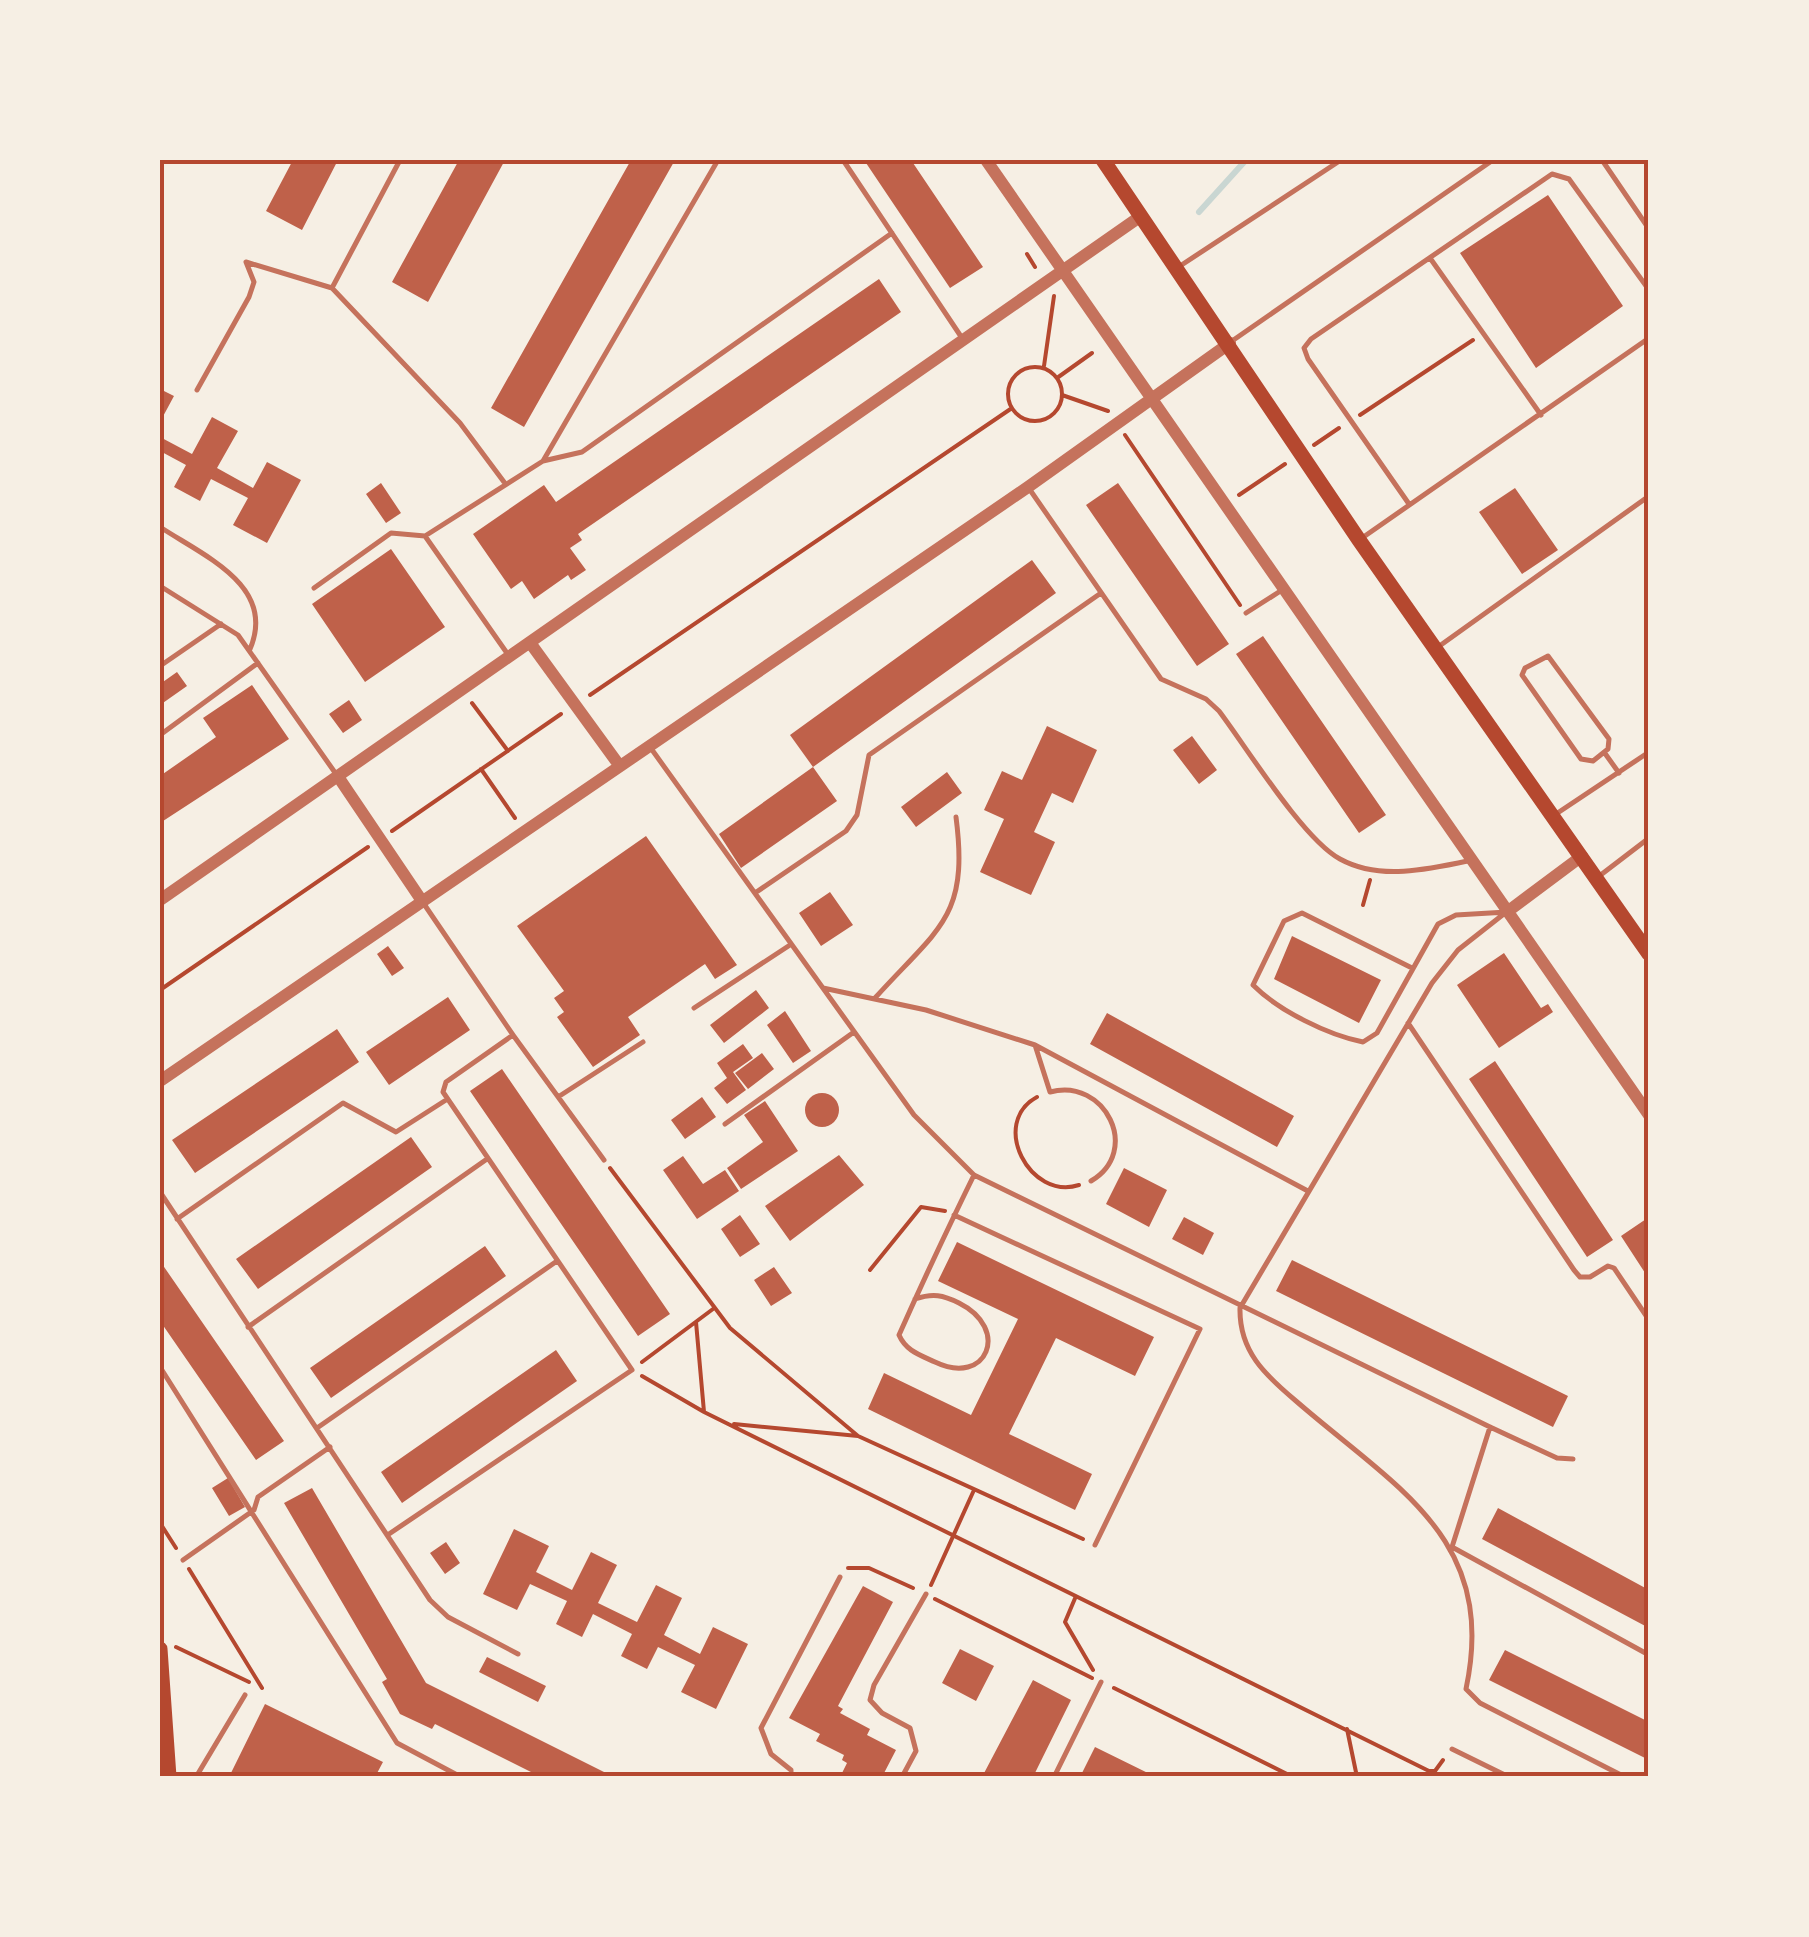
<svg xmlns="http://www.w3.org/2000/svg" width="1809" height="1937" font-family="'Alegreya Sans',sans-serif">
<rect width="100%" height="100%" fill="#f6efe4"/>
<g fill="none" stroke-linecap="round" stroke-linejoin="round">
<path stroke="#c9d6d2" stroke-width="6" d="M1199,212l47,-52"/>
</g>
<path fill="#bf614a" d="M293,160h45l-36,70 -36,-19z
M459,160h46l-77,142 -36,-20z
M631,160h44l-151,267 -33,-19z
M864,160h47l72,107 -33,21z
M1548,195l75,111 -87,62 -76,-115z
M879,279l22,33 -323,222 4,6 -12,8 16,22 -15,10 -3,-5 -34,24 -12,-18 -11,8 -38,-55 71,-49 12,17z
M160,389l14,7 -14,26z
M212,417l26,14 -21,37 36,20 14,-26 34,18 -34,63 -34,-18 15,-27 -37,-19 -11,22 -26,-14 12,-22 -26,-14v-14l32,17z
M381,483l20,30 -15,10 -20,-29z
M1118,483l111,161 -32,22 -111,-161z
M1515,488l43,62 -36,24 -43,-62z
M391,549l54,78 -80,55 -53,-78z
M1032,560l24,33 -243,174 -23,-32z
M1263,636l123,179 -27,18 -123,-179z
M177,672l10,14 -27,19v-21z
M252,685l37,54 -129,84v-47l56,-39 -13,-19z
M349,700l13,20 -19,13 -14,-19z
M1047,726l50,24 -24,53 -21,-10 -18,39 21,10 -24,53 -51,-23 24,-53 -20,-9 18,-39 20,9z
M1192,736l25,34 -18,14 -26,-34z
M813,767l24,34 -96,67 -22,-34z
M947,772l15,21 -46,34 -15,-20z
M646,836l91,129 -22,14 -10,-15 -77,53 12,18 -47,32 -36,-50 7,-5 -10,-14 10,-7 -47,-65z
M830,892l23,33 -32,21 -22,-33z
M1292,936l89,44 -22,43 -85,-44z
M388,946l16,22 -12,8 -15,-22z
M1504,953l37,55 7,-4 5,8 -54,36 -42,-63z
M756,990l13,18 -45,35 -14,-18z
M448,997l22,33 -81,55 -23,-33z
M785,1011l26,40 -18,12 -26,-38z
M1107,1013l187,103 -17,31 -187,-103z
M337,1029l22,33 -164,111 -23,-33z
M743,1044l10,14 -20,14 13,18 -19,14 -13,-16 13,-10 -10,-15z
M762,1053l12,16 -26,20 -13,-16z
M1495,1061l118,179 -26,17 -118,-178z
M502,1069l168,245 -32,22 -168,-245z
M805 1110a17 17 0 1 1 34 0a17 17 0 1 1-34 0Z
M702,1097l14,20 -31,22 -14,-19z
M765,1101l33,50 -57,38 -14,-21 36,-26 -19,-27z
M411,1137l21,30 -174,122 -22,-30z
M839,1155l25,30 -74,56 -25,-35z
M683,1156l20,28 22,-14 14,21 -42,28 -34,-49z
M1124,1168l43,22 -18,37 -43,-23z
M740,1215l20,29 -20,13 -19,-28z
M1184,1217l30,16 -11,22 -31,-16z
M1649,1217v62l-28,-43z
M957,1242l197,95 -19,39 -79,-38 -47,96 83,40 -17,36 -207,-101 16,-36 87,42 47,-96 -80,-38z
M485,1246l21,30 -175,122 -21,-30z
M1292,1260l276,136 -15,31 -277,-136z
M160,1261l124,180 -28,19 -96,-139z
M774,1267l18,26 -21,13 -17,-26z
M556,1350l21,31 -175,122 -21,-31z
M228,1478l17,29 -16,9 -17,-28z
M312,1488l114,195 188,94h-73l-106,-53 -3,5 -32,-15 -18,-32 5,-3 -103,-176z
M1498,1508l151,82v38l-167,-89z
M514,1529l35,17 -13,26 36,18 19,-38 26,13 -19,38 39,19 19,-37 26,13 -18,37 36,19 13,-27 35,17 -32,65 -35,-17 14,-27 -37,-18 -11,22 -26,-13 11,-22 -39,-20 -11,23 -26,-13 11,-23 -37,-17 -13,26 -34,-16z
M446,1542l14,21 -15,11 -15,-21z
M863,1586l30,16 -55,104 5,3 -3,4 30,16 -3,6 29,15 -14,27h-42l7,-14 -5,-3 2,-5 -28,-14 4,-7 -31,-16z
M960,1649l34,17 -18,35 -34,-18z
M1505,1650l144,72v38l-160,-80z
M487,1657l59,29 -8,16 -59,-30z
M1033,1680l38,20 -38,77h-51z
M265,1704l118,58 -8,15 -145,-2z
M1095,1747l61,30h-76z"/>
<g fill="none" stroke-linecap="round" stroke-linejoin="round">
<path stroke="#b5482f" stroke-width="4" d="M1027,254l8,13
M1044,366l10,-70
M1008 394a27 27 0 1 1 54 0a27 27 0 1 1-54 0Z
M1057,378l35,-25
M1062,395l46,16
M1360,415l113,-75
M1125,435l115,170
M1314,445l25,-17
M1239,495l46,-31
M590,695l422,-287
M472,703l36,48
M481,769l34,49
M392,831l169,-117
M1363,905l7,-25
M160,990l208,-143
M1037,1097c-48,26 -7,104 42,88
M610,1168l120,160 128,108 225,103
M870,1270l51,-63 24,4
M696,1322l8,90
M642,1362l71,-53
M642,1376l62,36 725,359h6l8,-11
M734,1424l124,12
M160,1523l16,25
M848,1568h21l44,20
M189,1569l73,119
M931,1585l43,-95
M1076,1596l-11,26 28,48
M935,1599l157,79
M176,1647l73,35
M1114,1688l179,89
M1347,1729l10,48"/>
<path stroke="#c5725c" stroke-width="5" d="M843,160l119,178
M1602,160l47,69
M1430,258l111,157
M246,262l86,26 128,135 44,59
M1180,266l161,-106
M332,288l68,-128
M1232,341l261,-181
M197,390l52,-93 5,-15 -8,-20
M543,461l39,-9 310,-219
M1028,487l133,192 45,20 13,12c28,37 84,128 121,148 40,22 87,10 128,2
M1409,504l-101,-145 -4,-11 7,-9 241,-165 17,5 80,111
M160,527c44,29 117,59 90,122
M1362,538l287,-200
M160,586l78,49 98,139
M314,588l77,-55 34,3
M1246,613l36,-23
M1438,647l211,-151
M509,656l-84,-120 118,-75 175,-301
M1548,656l61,83 -1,10 -15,12 -12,-2 -59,-84 3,-7z
M160,666l61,-42
M160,735l98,-72
M650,747l264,368 60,60 516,252 67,31 16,1
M1604,752l15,21
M1556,814l93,-62
M1598,877l51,-39
M755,893l91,-62 11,-16 12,-60 232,-162
M1505,913l-47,37 -26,33 -192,325c-1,43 25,67 56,93 100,87 202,137 170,288l14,14 145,74
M1412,968l-110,-55 -18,8 -31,64c26,26 75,50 110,57l14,-9 61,-109 18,-9 51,-3
M823,988l103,22 109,35 271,145
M875,998c64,-71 94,-80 81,-181
M694,1008l96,-63
M1408,1023l166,247 6,7h10l18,-11 6,2 35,52
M513,1035l91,125
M1035,1045l15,47c55,-15 92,59 41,89
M558,1097l85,-55
M725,1124l129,-92
M160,1192l270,408 18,17 70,37
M954,1215l246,114 -105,216
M177,1219l166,-116 53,29 50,-32
M915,1299c18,-6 28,-4 44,4 52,26 28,84 -24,59 -15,-7 -29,-11 -36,-27 24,-54 49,-107 75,-160
M248,1327l239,-168
M160,1367l237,376 64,34
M1490,1427l-38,120 197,108
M317,1428l240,-167
M389,1534l243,-164 -189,-278 3,-10 67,-47 -89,-131
M183,1560l71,-50 4,-13 72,-50
M1452,1749l57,28
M196,1777l49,-82
M791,1777v-7l-20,-16 -10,-26 79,-151
M902,1777l14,-26 -6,-23 -28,-15 -12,-13 4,-15 52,-91
M1054,1777l47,-95"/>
<path stroke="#c5725c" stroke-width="12" d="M986,160l663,955
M531,644l88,121
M339,778l83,123
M160,900l981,-684
M1507,912l75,-56
M160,1081l868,-594 202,-144"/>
<path stroke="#b5482f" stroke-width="15" d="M1103,160l256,380 290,414
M160,1649l9,128"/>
</g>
<rect width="1809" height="1937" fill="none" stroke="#f6efe4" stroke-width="325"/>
<rect x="162" y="162" width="1484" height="1612" fill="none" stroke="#b5482f" stroke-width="4"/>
</svg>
